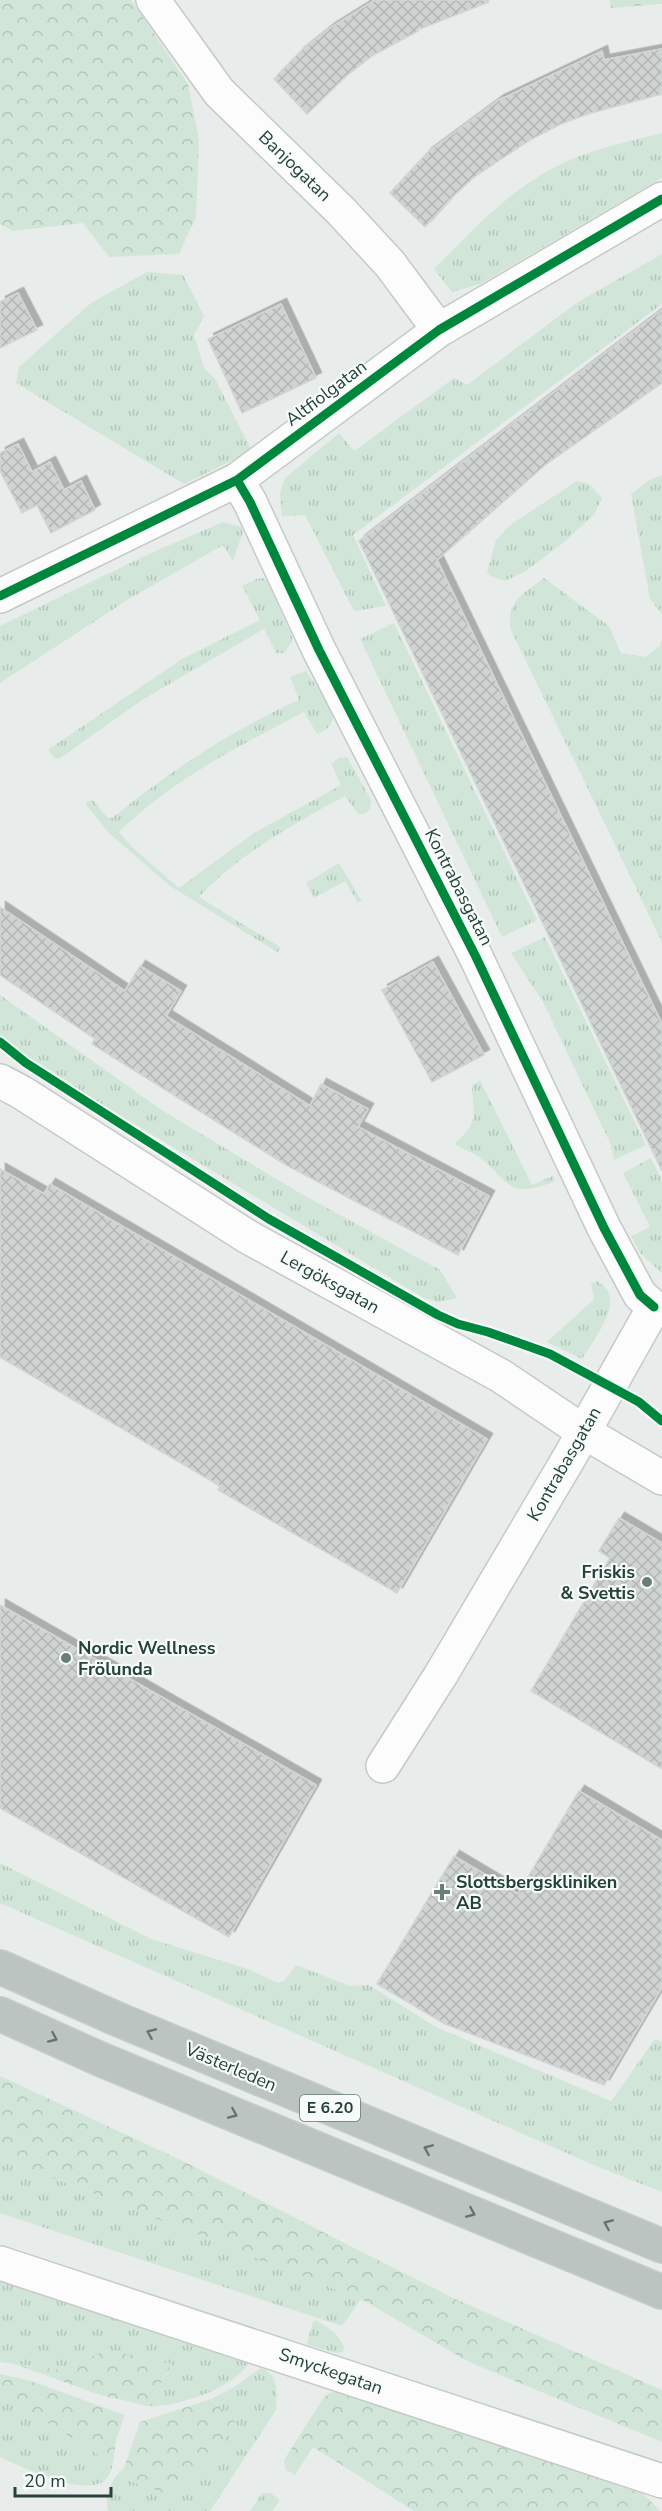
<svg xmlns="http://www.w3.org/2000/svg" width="662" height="2511" font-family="'Nunito Sans',sans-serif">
<defs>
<pattern id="grass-tufts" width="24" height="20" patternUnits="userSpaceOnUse" patternTransform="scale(1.5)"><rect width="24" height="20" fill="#d1e6d8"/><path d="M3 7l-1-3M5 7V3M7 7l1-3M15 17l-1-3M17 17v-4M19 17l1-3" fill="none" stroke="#b3c6ba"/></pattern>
<pattern id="forest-crowns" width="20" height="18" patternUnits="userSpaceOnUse" patternTransform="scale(1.5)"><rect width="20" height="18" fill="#d1e6d8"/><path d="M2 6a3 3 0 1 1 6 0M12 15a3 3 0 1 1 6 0" fill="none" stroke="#b3c6ba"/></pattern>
<pattern id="building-cross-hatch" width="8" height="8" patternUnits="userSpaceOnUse" patternTransform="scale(1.5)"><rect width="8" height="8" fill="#cfd4d2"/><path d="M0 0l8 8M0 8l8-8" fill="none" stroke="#b2b7b5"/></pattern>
<filter id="shadow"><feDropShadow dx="5.5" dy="-5.5" stdDeviation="0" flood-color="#0004"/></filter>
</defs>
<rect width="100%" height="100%" fill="#e8edeb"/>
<path fill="url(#grass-tufts)" d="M662,133v45l-182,106 -28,8 -18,-23c37,-37 72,-76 119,-101 33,-18 73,-26 109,-35z
M662,254v50l-309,231 33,71 -32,5 -49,-96 -23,1 -2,-23 5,-15 54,-45 15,18 100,-73 13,7 111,-83z
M147,272l36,3 21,41 -10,19 11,35 9,7 38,74 -68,33 -168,-101 3,-16 72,-64z
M662,475v139l-12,-15 -19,-105 20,-15z
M577,481l12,3 13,14 -8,17 -31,28 -37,28 -21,10 -15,-5 -3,-4 9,-32 14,-15z
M223,522l18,5 2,5 -10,29 -10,-16 -94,54 -129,84v-57l151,-73z
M263,578l4,3 25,55v6l-8,11h-8l-12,-24 -119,69 -86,61c-5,0 -10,-5 -10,-10l133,-90 78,-39 -18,-34 14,-7z
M544,578l65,48 12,27 24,4 15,-11 2,-8v304l-152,-314c-2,-29 13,-34 34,-50z
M394,623l143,297 -35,17 -142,-298z
M306,671l15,21 12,24c0,10 -8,15 -16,18l-13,-22c-65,34 -132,68 -185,120l14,16 46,40 75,-55 87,-48 -10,-21 8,-6 8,-1 24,43 -1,10 -6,4h-6l-13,-18c-51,28 -106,58 -146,101l81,50v3l-3,2 -107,-66 -61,-53 -23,-28 1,-3 6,-2 14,17 5,1c57,-46 119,-88 187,-118l-9,-23z
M339,863l23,38 -4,2 -13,-22 -31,17 -8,-15z
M545,937l101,208 -32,15 -3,-15 -68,-143 -32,-49z
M0,995l160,114 138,83 142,78 17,28 -19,4 -14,-4 -398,-239 -26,-21z
M480,1080l52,105 21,-9 2,4 -2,2c-51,20 -45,-7 -79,-28 -5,-3 -12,-5 -17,-8l-2,-3c25,-22 18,-27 17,-57z
M651,1158l11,22v93l-22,-20 -9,-17 19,-9 -27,-54z
M598,1281c3,3 8,7 10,11 10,18 -17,52 -26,67l-35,-17 47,-43 -3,-16z
M0,1863l151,76 97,30 30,14 6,-2 12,-16 54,21 19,-1 69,43 173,73 44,-62 7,3v150l-64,-25 -598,-264z
M0,2157l361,142 -19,27 -342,-113z
M0,2280l250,81c-14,27 -74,47 -103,45l25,-41 -65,-15 -46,20 -61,-8z
M316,2320l18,12 10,14 -1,6 -7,1 -27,-8 -2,-3 6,-20z
M261,2368c18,6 16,26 15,42l-66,101h-102c-3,-15 0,-22 8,-35l48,17 8,-7 64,-63 -25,-24 23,-12z
M0,2393l113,71c-2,6 -3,13 -9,17 -21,16 -82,-14 -104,-24z
M262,2493h8l8,5 1,4 -7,9h-22z"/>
<path fill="url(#forest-crowns)" d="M0,0h131l5,7 52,77 11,56 -3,77 -17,37 -70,3 -26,-34 -70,8 -13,-7z
M610,0h52v4l-51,4z
M0,2076l185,86 268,136 209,92v52l-193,-80 -108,-63 -361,-142z
M107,2350l65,14 -25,42 -47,-11 -88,-32 49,7z
M0,2374l31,7 94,34 -9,25 -3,24 -113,-71z
M340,2391l295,94 25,26h-246l-101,-64 -18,28 -9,-5 -2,-10 40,-63 6,-4z
M211,2399l25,24 -25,38 -47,32 -48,-17 8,-8 16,-46z"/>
<path fill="url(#building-cross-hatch)" stroke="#d1d6d4" stroke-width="1.5" filter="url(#shadow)" d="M375,0h113l1,2 -72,28 1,1 -46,25 -27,21 -38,37 -33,-35 26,-27 30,-24z
M662,49v45l-71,19 -30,11 -31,16 -56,37 -25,23 -24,27 -35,-34 37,-40 72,-53 103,-49 2,9z
M18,293l19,37 -37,18v-46z
M281,304l35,74 -74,35 -34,-74z
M662,310v73l-117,82 -108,95 225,464v147l-303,-630z
M18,444l14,28 18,-10 14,28 17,-9 14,29 -44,23 -14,-28 -15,8 -22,-42v-18z
M0,907l125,84 15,-25 41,25 -15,25 144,90 11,-22 47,25 -10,18 131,69 -31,59 -172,-90 -194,-121 3,-5 -95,-64z
M433,962l51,93 -52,27 -50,-92z
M0,1169l44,25 6,-10 437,255 -90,154 -179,-103 2,-4 -220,-129z
M619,1518l43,25v226l-131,-78 79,-133 -11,-7z
M0,1605l316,180 -87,152 -229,-129z
M579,1791l83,49v147l-58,98 -159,-61 -68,-40 77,-128 64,38z"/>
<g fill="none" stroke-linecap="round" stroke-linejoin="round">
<defs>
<path id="minor" d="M153,0l66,92 122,119 49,53 49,66
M237,480l13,22 69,148 157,307 128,271 36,67 14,12
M0,596l237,-116 202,-150 223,-131
M0,1081l21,11 227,145 253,139 83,56 78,46
M383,1766l59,-93 127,-215 85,-151
M0,2263l662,218"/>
<path id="highway" d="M0,1967l117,52 545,227
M0,2014l100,45 562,233"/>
</defs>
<use href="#minor" stroke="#c5cac8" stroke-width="36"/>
<use href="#highway" stroke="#c3ccc9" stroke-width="36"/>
<use href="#minor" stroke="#fcfcfc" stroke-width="33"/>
<use href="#highway" stroke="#bcc4c2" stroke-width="33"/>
<defs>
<path id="cycleway" d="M237,480l13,22 69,148 157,307 128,271 36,67 14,12
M0,596l237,-116 202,-150 223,-131
M0,1042l26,21 243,156 169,96 20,9 30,8 62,22 89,48 23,19"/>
</defs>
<use href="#cycleway" stroke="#f7fbf9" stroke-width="13"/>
<use href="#cycleway" stroke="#00873e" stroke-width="9"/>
</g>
<defs><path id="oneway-chevron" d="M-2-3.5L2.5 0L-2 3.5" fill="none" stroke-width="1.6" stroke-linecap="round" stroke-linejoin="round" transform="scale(1.5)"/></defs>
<g stroke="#617670">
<use href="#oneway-chevron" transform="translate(151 2033) rotate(-157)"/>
<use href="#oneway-chevron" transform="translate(53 2038) rotate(24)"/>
<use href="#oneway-chevron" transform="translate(233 2114) rotate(23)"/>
<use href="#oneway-chevron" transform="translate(428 2149) rotate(-157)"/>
<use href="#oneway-chevron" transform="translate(471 2213) rotate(23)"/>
<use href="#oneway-chevron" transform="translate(608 2224) rotate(-157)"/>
</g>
<g fill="#697e78" stroke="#f7fbf9" stroke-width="2">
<circle cx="647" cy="1582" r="6"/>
<circle cx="66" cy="1658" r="6"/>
<path d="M439 1883h6v6h6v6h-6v6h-6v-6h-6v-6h6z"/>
</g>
<g text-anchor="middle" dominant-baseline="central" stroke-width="4.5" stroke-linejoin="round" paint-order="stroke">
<rect fill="#f7fbf9" stroke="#637a73" stroke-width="1.5" x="300" y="2095" width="60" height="26" rx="4.5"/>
<g font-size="16" font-weight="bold" fill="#24423a">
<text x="330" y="2108">E 6.20</text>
</g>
<g font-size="18" fill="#24423a" stroke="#f7fbf9">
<text transform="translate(295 166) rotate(44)">Banjogatan</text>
<text transform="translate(326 393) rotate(-37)">Altfiolgatan</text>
<text transform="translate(459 887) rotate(63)">Kontrabasgatan</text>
<text transform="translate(330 1282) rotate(29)">Lergöksgatan</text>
<text transform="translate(564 1464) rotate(-60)">Kontrabasgatan</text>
<text transform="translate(231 2067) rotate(23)">Västerleden</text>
<text transform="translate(331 2371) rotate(19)">Smyckegatan</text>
</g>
<g font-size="18" font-weight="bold" fill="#24423a" stroke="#f7fbf9" text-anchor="start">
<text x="635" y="1572" text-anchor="end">Friskis<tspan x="635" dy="21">&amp; Svettis</tspan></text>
<text x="78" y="1648">Nordic Wellness<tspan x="78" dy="21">Frölunda</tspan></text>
<text x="456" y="1882">Slottsbergskliniken<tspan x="456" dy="21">AB</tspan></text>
</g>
</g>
<path d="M15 2487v9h96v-9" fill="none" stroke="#24423a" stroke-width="3"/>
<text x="24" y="2487" font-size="18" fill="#24423a" stroke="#f7fbf9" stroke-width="4.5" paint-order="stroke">20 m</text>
</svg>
